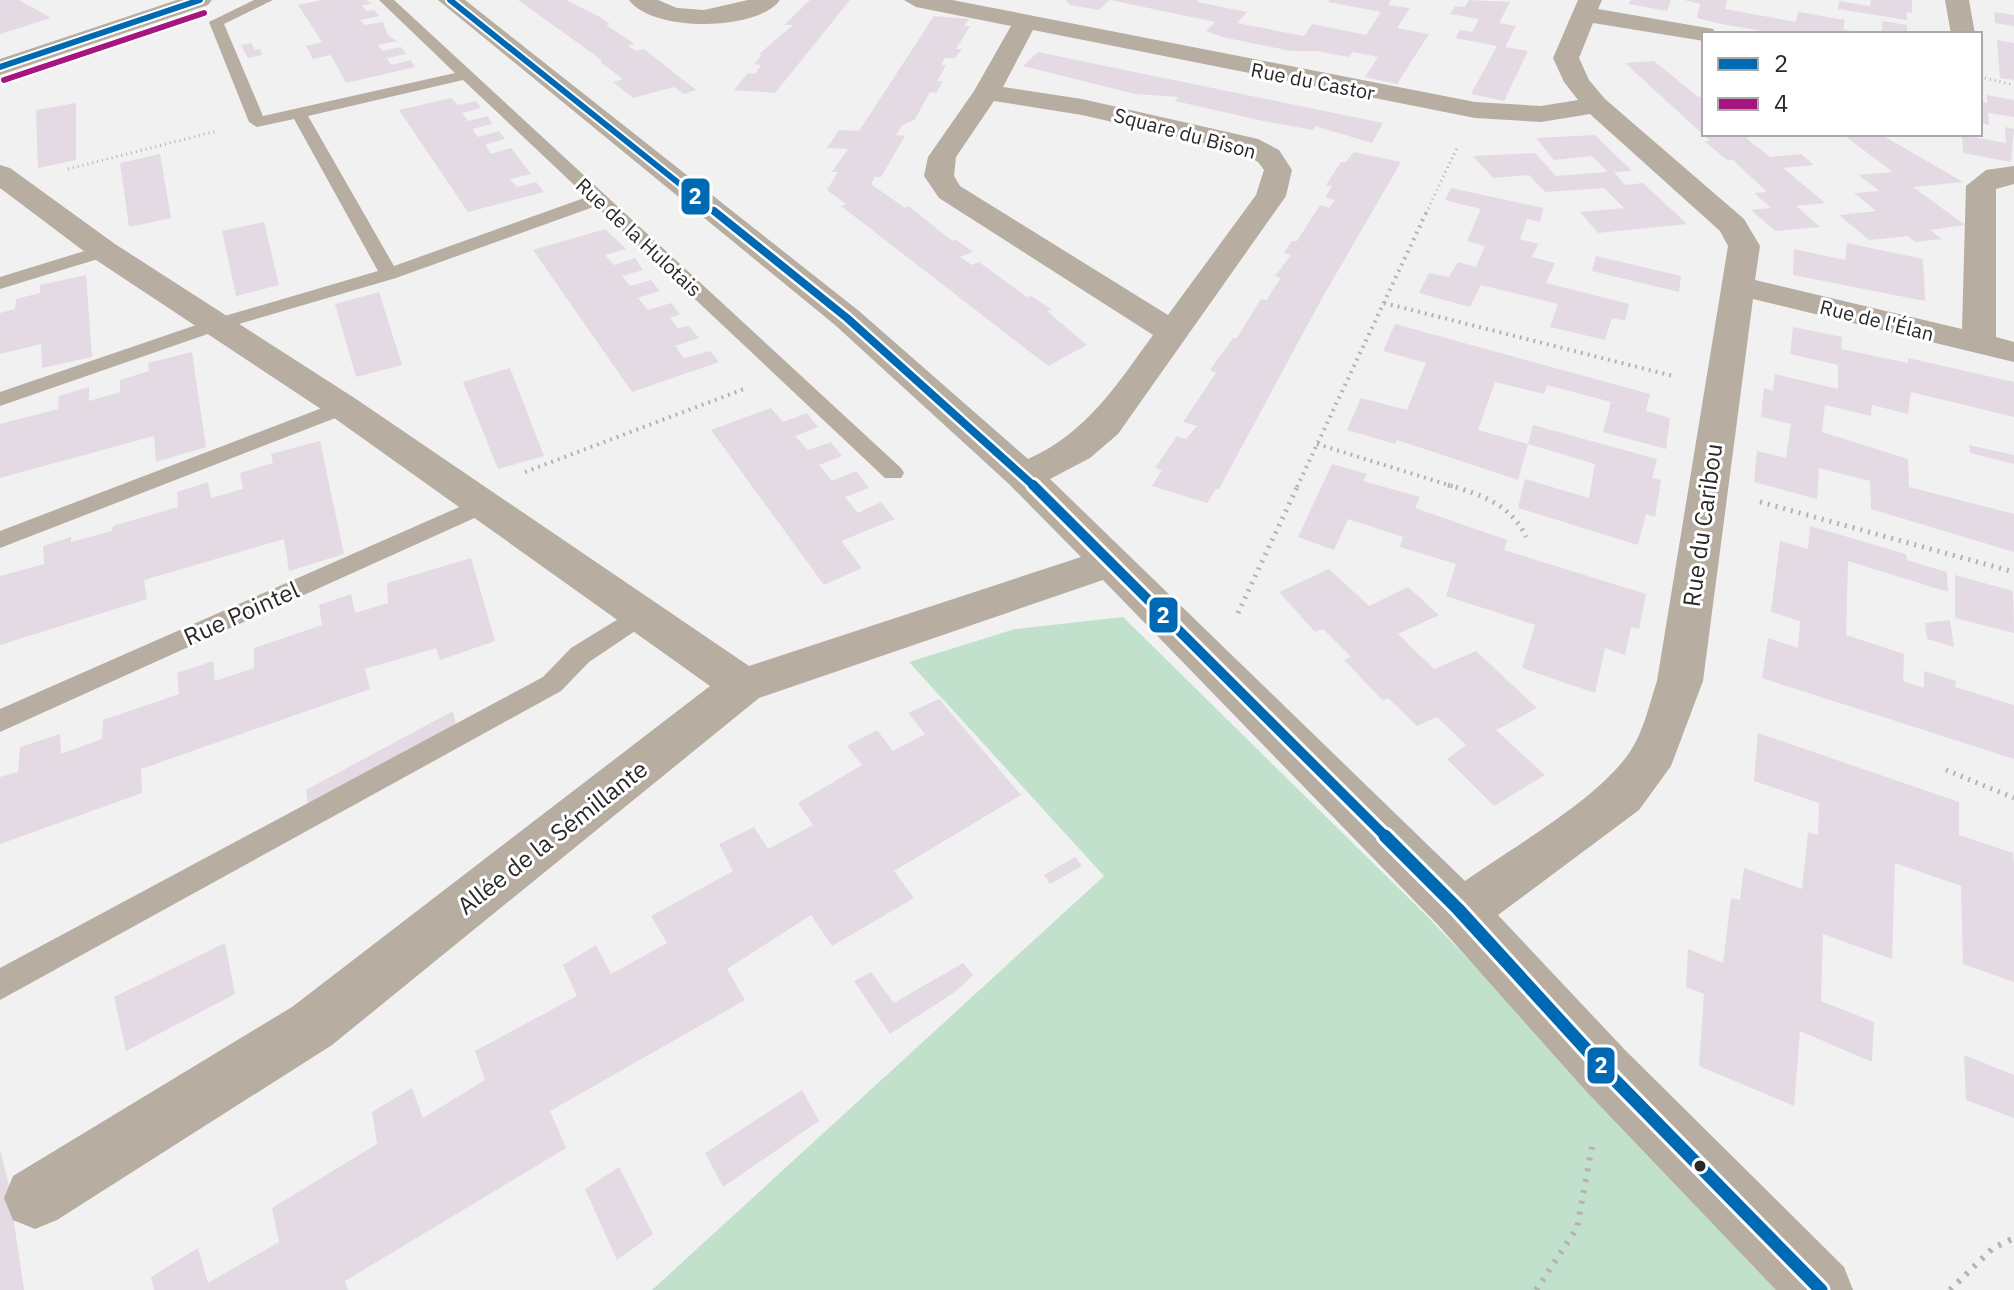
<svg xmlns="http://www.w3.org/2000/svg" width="2014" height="1290" font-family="'IBM Plex Sans',sans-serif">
<rect width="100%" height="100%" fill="#f1f1f2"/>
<path fill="#c2e1cd" d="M1123,617l304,299 356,374h-1131l452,-414 -195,-214 106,-33z"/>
<path fill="#e3dae4" d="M0,0h19l32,18 -51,16z
M322,0h45l4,4 -9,1 4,6 8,-1 5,6 -19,4 4,5 19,-3 5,13 9,6 -19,4 4,6 19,-4 5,7 -19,4 4,7 20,-5 4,7 -69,16 -15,-28 -18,4 -7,-13 16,-4 -24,-37z
M518,0h48l34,17 10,7 -4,1 29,19 -7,2 8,5 8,-2 52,41 -12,4 -10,-7 -41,11 -20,-16 10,-3 -23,-17 3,-1z
M810,0h40l-75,93 -41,-3 14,-17 7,1 6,-9 -7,-1 8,-9 -3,-1 34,-29h-9z
M1065,0h44l-10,10 -29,-5z
M1110,0h89l-2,2 50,10 -10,11 67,13 8,-12 54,11 15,-23 -53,-10 2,-2h61l-3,5 22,3 -13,20 32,6 -32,50 -32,-7 13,-20 -25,-5 -4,5 -33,-6h-25l-69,-14 -16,-6 9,-9z
M1469,0l41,2 -11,21 17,3 -11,21 23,4 -24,50 -33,-7 26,-48 -42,-8 5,-8 12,2 7,-13 -29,-5 5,-8 10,1z
M1631,0h40l-4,11 -38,-7z
M1684,0h43l-2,9 71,13 2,-10 47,8 -2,9 18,5h-81l-59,-10 -24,-6 3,-14z
M1871,0h41v13l-5,-1v8l-69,-11 1,-8 31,5z
M1994,12l20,3v11l-19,-3z
M934,16l35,3 -5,7h6l-14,23h6l-7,9h-10l-4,7h5l-9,16h6l-7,12 -6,-1 -15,27 -14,7 -5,9 9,1 -24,41h-6l-4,7 34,24 4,-2 43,35 3,-2 18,13 -13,5 12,8 7,-3 48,35 4,-1 20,13 -4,2 40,34 -39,21 -207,-160 5,-2 -19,-14 11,-18h-6l16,-23 -21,-1 12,-18 20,1z
M1882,21l25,4v9h-25z
M1997,40l17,3v37l-14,-2z
M251,43l4,7 5,-1 2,6 -14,3 -7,-13z
M1038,52l48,10 297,61 -11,20 -57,-17 -2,4 -50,-9 -88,-20 4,-4 -44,-3 -112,-28z
M1654,61l44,36 6,-1v38h65l-23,4 24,19 31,-3 13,11 -31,3 42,35 -29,3 24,21 -45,4 -24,-21 20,-2 -17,-15 13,-1 -34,-32h-6l-23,-19h6l-85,-78z
M1987,95l27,5v17l-26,-4 1,12 -9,-2v-22l7,2z
M451,98l7,7 18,-4 5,7 -19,5 6,8 20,-5 4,8 -20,5 6,8 21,-6 6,8 -20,6 6,9 20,-6 20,26 -21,5 7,8 19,-5 8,10 -76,20 -69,-102z
M76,103v57l-38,8 -2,-58z
M2005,127l9,2 -3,33 -48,-9 -1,-18 44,8z
M1842,134h38l83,48 -50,5 52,38 -35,5 12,9 -27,3 -7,-6 -39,4 -30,-25 37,-4 -22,-18 25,-2 -20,-16 34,-3z
M1595,135l37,36 -18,1 11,13 18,-2 44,41 -89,9 -18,-21 44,-4 -20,-20 -59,4 -16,-17 -36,3 -20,-22 62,-3 21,23 52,-4 -16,-16 -38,4 -18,-22z
M1354,152l47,10 -80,138 -102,189h-3l-9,14 -55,-17 10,-16 -7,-2 22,-32 9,3 11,-13 -14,-4 33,-49 -6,-3 23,-32h4l24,-39 6,1 7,-12 7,-10 -6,-2 16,-21 -7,-2 8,-12h5l23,-36 9,3 6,-8 -10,-3 7,-11 -6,-1 15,-23h5z
M160,154l11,64 -42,9 -9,-64z
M1451,188l92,20 -3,14 -13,-3 -7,20 18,5 -6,13 23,6 -9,20 83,21 -4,17 -13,-3 -7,22 -55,-13 8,-23 -77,-19 -11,22 -51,-14 10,-20 20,4 9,-15 18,5 9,-21 -18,-5 14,-32 -36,-9z
M264,222l15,63 -43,11 -14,-65z
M605,229l21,20 -21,6 9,10 21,-7 8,12 -21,6 8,10 21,-6 9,11 -22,7 10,12 23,-7 9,11 -10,4 8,10 11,-2 10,12 -24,8 9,12 26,-7 9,11 -87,30 -99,-142z
M1847,243l76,16 2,42 -132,-26 1,-26 51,11z
M1596,256l85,20 -2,16 -87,-21z
M86,275l6,82 -50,11 -1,-24 -41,10v-41l15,-4 1,-10 24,-6v-8z
M379,292l23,73 -46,12 -21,-73z
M1395,324l255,70 -4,17 24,7 -4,31 -63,-17 8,-30 -64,-17 -3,9 -49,-12 -17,48 50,14 -10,36 -121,-40 -2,4 -48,-14 14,-32 46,12 19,-47 -43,-12z
M1793,327l49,10 -1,12 67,14v-5l106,24v35l-103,-25 -3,22 -36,-9 -1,11 -46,-11 -3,27 86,27 1,28 105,27v38l-143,-43 -1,-28 -51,-13 -2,31 -63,-17 3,-31 29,7 5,-34 -30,-7 3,-29 9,3 2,-17 63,15v-24l-48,-11z
M192,352l14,95 -50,15 -2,-26 -154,42v-54l58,-15 1,-13 30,-9v14l31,-9v-12l29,-9 -1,-8z
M510,368l34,88 -46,13 -35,-87z
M771,408l12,14 24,-9 11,14 -23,9 13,14 23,-8 11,14 -23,9 13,16 24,-10 13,17 -24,9 13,16 23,-11 14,17 -54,22 21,27 -38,17 -113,-155z
M1533,425l124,34 -5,19 9,2 -6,37 -9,-3 -8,31 -120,-37 7,-29 64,19 6,-34 -67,-20z
M320,441l24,113 -55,17 -5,-32 -140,41 3,19 -147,46v-69l44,-12 -1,-18 28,-9v5l41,-11 1,-5 65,-19 -1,-15 31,-10 3,16 32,-9 -3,-16 33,-10 -2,-9z
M1969,445l45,10v9l-44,-11z
M1332,464l35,10 -4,7 57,16 -5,11 92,32 -3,10 142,44 -7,35 -8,-2 -6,28 -20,-7 -10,45 -73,-25 13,-43 -89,-29 10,-32 -56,-17 3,-10 -55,-18 -14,31 -36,-13z
M1810,526l96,28 1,6 40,12 1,20 -100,-31 -2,74 58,19 -1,27 21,7v-17l32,10 -1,6 59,18v54l-252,-81 6,-40 30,10 2,-27 -29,-9 9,-71 28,8z
M471,558l24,83 -55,19 -4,-12 -71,21 5,20 -229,80 1,24 -142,51v-67l18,-5 2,-25 40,-13 1,20 41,-15 1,-19 76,-26 -2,-21 36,-12 2,20 39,-13v-20l68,-23 -3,-20 32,-11 4,19 33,-10 -1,-20z
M1329,569l40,37 39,-19 31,28 -41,19 36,35 42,-18 61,57 -41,22 49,45 -51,31 -47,-47 19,-14 -29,-28 -20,9 -29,-28 -5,3 -39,-41 7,-3 -28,-28 -8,3 -36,-40z
M1955,575l58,16 1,42 -59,-15z
M1950,620l4,27 -27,-8 -2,-16z
M939,699l82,96 -127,76 20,27 -82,48 -21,-31 -84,54 18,31 -195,111 16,37 -221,133 3,9h-194l-3,-13 47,-29 10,35 71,-41 -7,-34 105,-64 -5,-32 40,-24 11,30 62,-38 -10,-29 102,-55 -14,-31 33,-20 15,29 56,-31 -16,-27 82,-45 -14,-27 35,-17 14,22 45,-24 -15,-22 64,-38 -15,-19 30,-16 16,21 32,-17 -17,-21z
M453,711l3,15 -148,78 -2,-14z
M1758,733l201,69v33l54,18 1,14v115l-51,-18 -2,-78 -66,-23 -3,96 -69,-25 -2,67 53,21 -2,40 -72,-31 -6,75 -95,-40 5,-72 -18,-7 2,-38 35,14 8,-65 9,2 4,-32 58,21 6,-57 10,3 1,-32 -65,-22z
M1075,857l7,9 -32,18 -6,-9z
M225,943l10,51 -109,57 -12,-54z
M963,963l10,12 -18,17 -65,42 -36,-53 17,-9 23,31z
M1964,1055l50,20v43l-48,-18z
M802,1090l17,31 -96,66 -18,-34z
M0,1150l8,31 16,109h-24z
M619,1167l34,67 -36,26 -32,-71z"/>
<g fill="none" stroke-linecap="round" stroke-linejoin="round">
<path stroke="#b8b2ab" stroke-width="3" stroke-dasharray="1 4" stroke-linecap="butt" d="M1980,77l34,8
M68,169l149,-38
M1426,213l31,-65"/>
<path stroke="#b8b2ab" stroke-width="4" stroke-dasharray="2 5" stroke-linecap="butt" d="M1384,303l289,73
M1317,444l138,43
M525,472l219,-83
M1297,487l130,-276"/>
<path stroke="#b8b2ab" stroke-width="5" stroke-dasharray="2 6" stroke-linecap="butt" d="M1448,485c32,9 64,20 78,52
M1760,502l254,70
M1238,613l60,-128
M1946,770l68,28"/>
<path stroke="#b8b2ab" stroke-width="6" stroke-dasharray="3 8" stroke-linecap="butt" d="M1536,1290l41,-62 15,-82
M1950,1290l43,-42 21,-10"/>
<path fill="#b7ada1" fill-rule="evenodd" d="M254,0h19l-49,24 39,92 192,-43 -76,-73h15l507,468 3,5 -3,5h-16l-289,-272 -200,72 -171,50 -225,78v-14l211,-72 167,-49 -84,-152 -37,8 -8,-5 -40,-100zM463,80l124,117 -193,69 -86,-150z
M104,245l7,2v8l-111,34v-12z
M343,400l11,7 -3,5 -351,136v-17z
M482,497l12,8 -4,6 -490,221v-23z
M641,605l9,2 4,7 -4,7 -61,41 -28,29 -561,309v-32l543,-291 28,-29z"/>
<path fill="#b7ada1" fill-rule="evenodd" d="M438,0h27l394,311 169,148c59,-26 89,-75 125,-124l-214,-137 -15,-22 4,-19 46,-66 37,-65 -95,-19 -12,-7h48l523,102 66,4 37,-6 -14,-18 -11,-24 25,-58h24l-4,9 115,20 3,5h-12v7l-111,-18 -14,35 10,22 16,19 139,120 16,27 -5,34 207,49 4,-143 20,-16 28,-4v18l-18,5v148l18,5v20l-261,-63 -50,382 -32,85 -32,44 -141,105 127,135 219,217 9,23h-77l-191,-200 -146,-164 -336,-346 -344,118 -427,347 -275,175 -22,9 -22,-9 -9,-22 9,-22 279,-169 418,-321 -380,-271 -237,-157 -93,-70v-23l10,3 105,76 241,155 393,267 332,-109 -72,-73 -174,-159zM1033,30l442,88 66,4 49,-8 130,117 8,15 -71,435c-8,24 -14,54 -30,75 -35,47 -113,90 -162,125l-415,-402 40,-21 28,-24 168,-238 6,-26 -13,-20 -21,-11 -176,-40 -79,-12zM994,101l88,14 157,36 19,11 6,8 -8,25 -88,120 -208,-129 -6,-10 2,-19z
M629,0h29l19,8 27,2 44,-10h32c-23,32 -128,32 -151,0z
M1945,0h24l6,34h-24z"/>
<path fill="#b7ada1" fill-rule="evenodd" d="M177,0h35l-4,5 -208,70v-16z"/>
<defs>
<path id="bus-1-far3" d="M450,0l266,213
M0,67l200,-67"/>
<path id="bus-1-far2" d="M714,211l133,107 188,169"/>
<path id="bus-1-far1" d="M1033,485l354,353"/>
<path id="bus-1" d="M1385,836l73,73 147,161 216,220"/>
<path id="bus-2" d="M4,80l200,-67"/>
</defs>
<use href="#bus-1-far3" stroke="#fff" stroke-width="10"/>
<use href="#bus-1-far2" stroke="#fff" stroke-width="13"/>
<use href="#bus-1-far1" stroke="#fff" stroke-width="16"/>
<use href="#bus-1" stroke="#fff" stroke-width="19"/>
<use href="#bus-2" stroke="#fff" stroke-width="10"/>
<use href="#bus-1-far3" stroke="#0069b4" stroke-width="6"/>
<use href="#bus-1-far2" stroke="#0069b4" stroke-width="8"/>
<use href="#bus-1-far1" stroke="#0069b4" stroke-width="10"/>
<use href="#bus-1" stroke="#0069b4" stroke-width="13"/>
<use href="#bus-2" stroke="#a71680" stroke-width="6"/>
</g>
<circle fill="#29292a" stroke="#fff" stroke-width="3" cx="1700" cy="1166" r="7"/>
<g text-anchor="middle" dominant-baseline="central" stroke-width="6" stroke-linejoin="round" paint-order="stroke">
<g font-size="20" fill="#29292a" stroke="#fff">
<text transform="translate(1313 81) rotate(11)">Rue du Castor</text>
<text transform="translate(1185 133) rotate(15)">Square du Bison</text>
<text transform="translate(639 237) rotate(43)">Rue de la Hulotais</text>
<text transform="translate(1877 320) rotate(14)">Rue de l'Élan</text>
</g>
<g font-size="24" fill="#29292a" stroke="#fff">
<text transform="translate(1702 525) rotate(-82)">Rue du Caribou</text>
<text transform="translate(241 613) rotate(-24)">Rue Pointel</text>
<text transform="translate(552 837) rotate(-38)">Allée de la Sémillante</text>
</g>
</g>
<g stroke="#fff" stroke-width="3">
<rect x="680" y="177" width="31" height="39" rx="8" fill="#0069b4"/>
<rect x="1148" y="596" width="31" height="38" rx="8" fill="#0069b4"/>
<rect x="1586" y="1046" width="30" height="39" rx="8" fill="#0069b4"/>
</g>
<g font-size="22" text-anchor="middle" font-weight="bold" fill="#fff">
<text x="695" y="204">2</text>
<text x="1163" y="623">2</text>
<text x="1601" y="1073">2</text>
</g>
<rect x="1702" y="32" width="280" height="104" fill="#ffffff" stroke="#a9a9aa" stroke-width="2"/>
<rect x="1718" y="58" width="40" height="12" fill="#0069b4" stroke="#a9a9aa" stroke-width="2"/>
<text x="1774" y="72" font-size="24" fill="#29292a">2</text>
<rect x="1718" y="98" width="40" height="12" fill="#a71680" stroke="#a9a9aa" stroke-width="2"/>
<text x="1774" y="112" font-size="24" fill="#29292a">4</text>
</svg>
